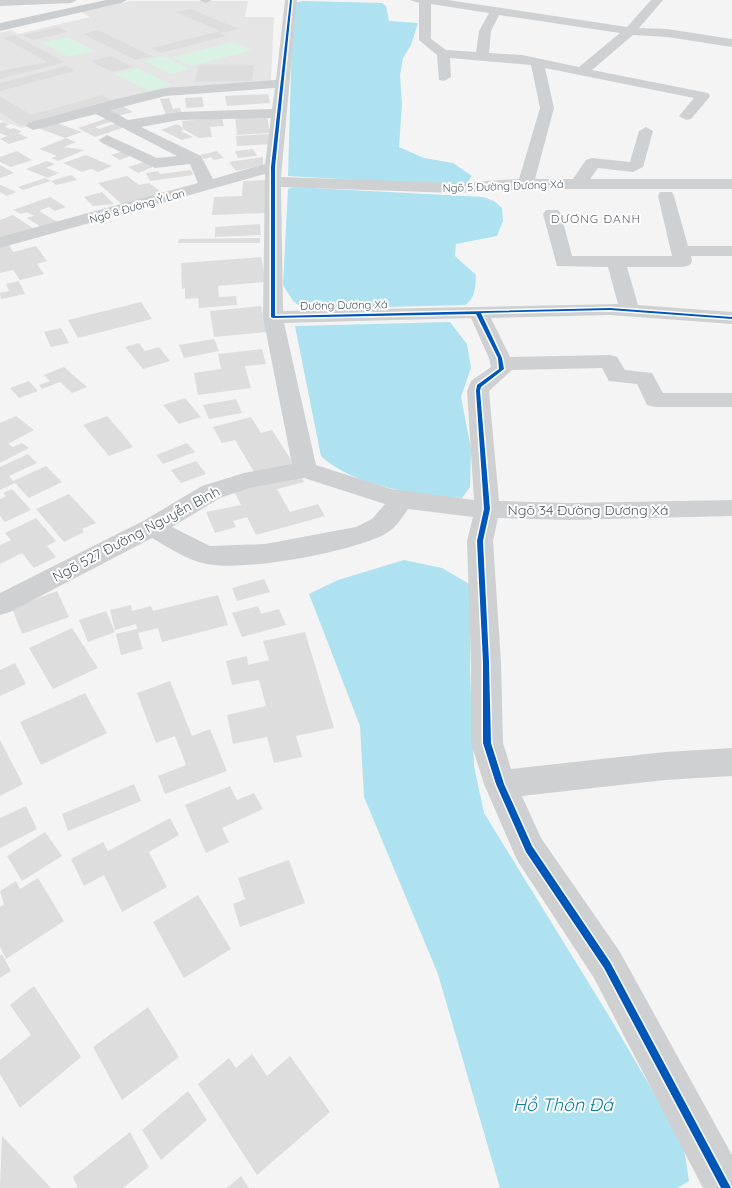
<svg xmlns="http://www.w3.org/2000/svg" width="732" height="1188" font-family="Quicksand,sans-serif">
<rect width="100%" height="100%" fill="#f4f4f4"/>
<path fill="#e6e5e6" d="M130,1h118l-3,16h29l-3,65 -92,5 -157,41 -22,-8v-87l11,-3 7,4 72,-17 -10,-5z"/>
<path fill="#d9f2e3" d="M68,37l27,14 -26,6 -27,-14z
M232,42l20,8 -61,16 -19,-9z
M164,56l26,13 -20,5 -26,-13z
M137,68l35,17 -23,6 -34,-17z"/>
<path fill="#aee2f0" d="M303,1l79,2 4,3 3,15 29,2 -7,22 -8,13 -3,17 2,29 -3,43 25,11 29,5 19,13 -5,7 -26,2 -153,-9 5,-173z
M294,187l189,10 11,4 8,7 1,13 -6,15 -41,8 -1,12 21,19c-1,12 0,23 -11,30l-161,4 -11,-8 -10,-16 5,-96z
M450,322l17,22 4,24 -10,29 10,52 -1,38 -8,11c-42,-2 -110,-12 -141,-42l-26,-130z
M404,560l38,8 29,17 -1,87 4,94 10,47 125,203 74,127 6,38 -12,7h-177l-62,-214 -74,-177 -4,-71 -51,-132 29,-14z"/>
<path fill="#ddddde" d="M191,9l48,20 -19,4 6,3 -65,17 -9,-5 68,-17 -44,-19z
M58,27l10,5 -35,8 -10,-5z
M98,30l54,26 -16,4 -53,-26z
M14,35l51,27 -65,17v-8l48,-9 -45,-24z
M111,56l22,11 -21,5 -22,-11z
M199,65h55l-2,16 -57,1z
M66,66l9,5 -75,20v-8z
M268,94l2,9 -43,3 -2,-10z
M102,95l9,5 -90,26 -21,-14v-16l31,19z
M202,97l2,10 -18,1 -1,-10z
M169,98l4,11 7,-1 2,5 -16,2 -6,-16z
M122,106l11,6 -19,5 -11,-6z
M267,116l3,17 -33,2 -2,-18z
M108,118l5,3 -18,6 4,2 18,-6 8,4 -30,10 -17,-9z
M222,118l2,8 -14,1 2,10 -13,1 -16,-9 -1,-8z
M4,122l6,3 -6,1 6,3 4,-1 8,4 -4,1 10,5 -19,6 -9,-5 7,-3 -7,-3v-10z
M54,122l28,10 -17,6 -27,-10z
M177,124l5,3 1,3 -2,1 12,6 -11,3 -21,-10z
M271,134l1,10 -35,2 -1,-10z
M66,138l10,4 -12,5 21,3 -27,11 -7,-3 6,-2 -18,-7z
M253,149l4,7 -19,2 -3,-7z
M17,151l15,9 -21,7 -11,-5v-5z
M123,151l10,4 -13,5 -9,-5z
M217,151l7,7 -10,2 -3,-3 -7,2 -4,-4z
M86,155l7,3 19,8 -14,6 -7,-3 -9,3 -19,-9z
M263,157v8l-27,6 -7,-9z
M47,161l8,3 -9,4 13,5 -11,5 -22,-9z
M144,162l9,5 -15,6 -10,-6z
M0,165l14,8 -14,5z
M191,170l2,5 -43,6 -4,-8 12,-2 2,3z
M71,175l6,5 -21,5 -5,-4z
M127,176l12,9 10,-2 15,11 -40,12 -26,-23z
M45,178l6,3 -28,9 -5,-3z
M268,180l-2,33 -54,2 2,-18 28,-1 1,-15z
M0,185h1l15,7 -9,4 -7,-4z
M102,192l12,12 -21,2 -9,-9z
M50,197l16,10 -11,4 -6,-4 -10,4 20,12 -15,6 -17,-11 7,-2 -7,-4 -6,2 -8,-4z
M13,215l21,14 -34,12v-21z
M260,224l1,11 -46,2v-10z
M260,238v5h-82l1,-4z
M9,245l4,7 23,-6 11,15 -10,3 7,10 -24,6 -7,-10 -13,3v-26z
M261,257l5,25 -48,4 1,11 17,-1 1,9 -38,3 -1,-10 -13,1v-11l-3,1 -1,-26z
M19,281l6,13 -24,5 -1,-6 9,-2 -3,-7z
M141,302l11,17 -74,19 -10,-18z
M261,306l6,26 -53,5 -4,-26z
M61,328l8,15 -18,4 -7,-15z
M214,339l5,12 -35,7 -5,-13z
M139,343l6,8 14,-4 11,14 -27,8 -18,-22z
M262,349l4,15 -21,2 6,22 -53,7 -4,-22 27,-4 -3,-15z
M64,367l23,20 -15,6 -12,-11 -18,7 -3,-4 11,-4 -6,-6z
M29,381l9,10 -19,7 -9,-10z
M185,398l16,19 -22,7 -16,-19z
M236,399l6,14 -33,6 -6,-14z
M16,416l18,14 -26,14 5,3 9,-4 7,5 -29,15v-40z
M107,416l14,16 12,15 -24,9 -26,-31z
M251,417l10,16 11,-3 23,36 -38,11 -22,-37 -13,3 -9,-16z
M187,443l8,9 -32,12 -7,-9z
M28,454l9,9 -28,13 4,5 33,-15 16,16 -33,16 -14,-15 -15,7v-23z
M196,461l10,13 -25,9 -10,-13z
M298,471l6,11 -27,7 13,23 28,-8 7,12 -69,19 -9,-18 -14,4 3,6 -21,6 -9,-21 35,-7 -8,-16z
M12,489l19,21 -26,12 -5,-6v-17l6,-3 -3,-3z
M69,494l27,29 -14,6 2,3 -20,10 -28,-33z
M36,518l20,23 -9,5 9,11 -22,11 -12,-15 -22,11v-19l11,-5 -6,-7z
M264,579l6,13 -33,9 -5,-13z
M57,591l12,26 -47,17 -10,-26z
M218,595l10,30 -66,17 -4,-14 -20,5 5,16 -22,6 -5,-21 21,-5 -1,-5 -21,6 -5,-20 21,-5 1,6 19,-5 2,5z
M258,606l3,8 18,-5 7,16 -44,12 -10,-24z
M106,611l9,21 -27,10 -9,-22z
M72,628l26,40 -45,21 -24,-41z
M305,632l29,96 -38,8 6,21 -28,6 -7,-26 -34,7 -6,-29 39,-9 -7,-26 -27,5 -6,-24 21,-5 1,9 21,-5 -6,-19z
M15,663l11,21 -26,12v-26z
M170,681l22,55 18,-7 17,42 -62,23 -7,-18 28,-11 -11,-29 -19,7 -19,-50z
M85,693l22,40 -66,32 -21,-43z
M0,740l23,44 -23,12z
M134,784l7,17 -73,30 -6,-17z
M230,786l7,14 17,-7 9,16 -41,19 7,14 -23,11 -21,-48z
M26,806l11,23 -37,19v-30z
M170,818l9,17 -30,17 18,35 -45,25 -18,-37 -20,11 -13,-27 32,-17 5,9z
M45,832l17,24 -40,25 -15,-25z
M289,860l16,43 -65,24 -7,-23 12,-5 -7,-21z
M38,878l26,43 -58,38 -6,-12v-40l4,-3 -4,-13 16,-10 4,8z
M198,895l33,54 -47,29 -31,-56z
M2,954l9,17 -11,7v-22z
M34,986l47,71 -61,51 -20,-34v-14l31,-25 -21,-30z
M148,1007l31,50 -57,43 -29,-53z
M252,1054l15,22 23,-20 40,56 -73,63 -59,-91 31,-26 7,10z
M188,1091l19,29 -46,40 -19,-30z
M130,1132l19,35 -26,21h-45l-5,-11z
M2,1136l19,20 30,32h-51z
M241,1176l8,12h-22z"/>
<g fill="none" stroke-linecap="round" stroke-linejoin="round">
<path fill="#ced0d2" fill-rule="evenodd" d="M0,0h77l-6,3 -71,3z
M199,0h13l-6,3z
M285,0h12l-16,177 175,6 63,-4 21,-71 -9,-43 -81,-7 1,19 -7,4 -5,-1 -2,-25 -18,-15v-37l-9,-3h38l179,27 24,-27h12l-24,28 28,1 65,10v8l-65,-10 -34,-2 -41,35 116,23 2,3 -2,3 -17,20 -5,1 -7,-4 15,-18 -149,-30 9,40 -19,71h38l13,-19 6,-2 38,4 9,-31 7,-4 7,4 -10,36 -10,5 -35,-4 -8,11h142v10h-206l-70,4 -175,-6 2,124 335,-7 -10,-37 -51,-1 -14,-52 3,-4h12l3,4 11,42h100l-14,-60 2,-4h12l2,4 14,50h44v10h-41l1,5 -2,4 -7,2h-56l11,38 94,7v12l-122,-9 -119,3 19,39 100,-2 7,2 8,13 27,3 11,20h69v14h-77l-8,-2 -10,-21 -28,-3 -7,-13 -90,2 -23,21 10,110 69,2 164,-3v16l-164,4 -70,-2 -5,23 8,121 2,81 8,26 154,-17 67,-4v28l-67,4 -143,16 19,42 79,114 112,203v33h-29l-109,-210 -77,-118 -33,-76 -13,-41v-81l-4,-121 6,-24 -65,-8c-6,9 -13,20 -23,25 -33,18 -142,38 -178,30 -20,-4 -38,-16 -55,-26l-142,74 -10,3v-22l143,-72 59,-35 42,-13 48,-9 -29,-147 2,-143 -265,74v-11l198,-54 -8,-19 -35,4 -53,-25 -3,-3 8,-5 50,23 20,-2 -81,-42 -63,16 -7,-4 2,-3 88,-24 50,-11 110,-8zM431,4l58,9 -10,18 -3,21 -30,-2 -15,-11zM499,15l121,18 -41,34 -57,-12 -33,-2 2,-22zM275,88l-3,21 -93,3 -51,8 -18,-10 56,-14zM271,118l-6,46 -52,15 -12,-23 -60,-29 38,-7zM471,318l18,40 2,9 -20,14 -4,10 7,109 -83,-11 -75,-24 -32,-142zM304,478l81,26 -13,15 -16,8 -91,17 -55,2 -38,-19 48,-29 29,-10z"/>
<path fill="#caced1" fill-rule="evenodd" d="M106,0h21l-6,3 -121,28v-8z"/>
<defs>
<path id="cycleway" d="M290,0h2l-17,167v149l335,-8 122,9v2l-122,-9 -129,3 21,45 2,11 -23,18 -1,4 10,118 -7,32 6,121 2,81 13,41 28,62 78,116 121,226h-10l-117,-220 -78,-116 -30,-68 -13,-41v-81l-6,-121 7,-32 -8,-118 1,-6 22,-16 -1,-11 -22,-44 -203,4 -2,-1v-150z"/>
</defs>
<use href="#cycleway" stroke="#fff" stroke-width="3"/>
<use href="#cycleway" fill="#0057b8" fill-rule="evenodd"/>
</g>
<g text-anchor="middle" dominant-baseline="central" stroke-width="4" stroke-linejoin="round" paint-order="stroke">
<g font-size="11" fill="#4a5661" stroke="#fff">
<text transform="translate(503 186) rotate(-2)">Ngõ 5 Đường Dương Xá</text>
<text transform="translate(137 206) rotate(-16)">Ngõ 8 Đường Ỷ Lan</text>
<text transform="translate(344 305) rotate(-1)">Đường Dương Xá</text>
</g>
<g font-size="12" letter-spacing="1" fill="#5f6368" stroke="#fff">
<text x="596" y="218">DƯƠNG ĐANH</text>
</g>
<g font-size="14" fill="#4a5661" stroke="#fff">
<text x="588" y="510">Ngõ 34 Đường Dương Xá</text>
<text transform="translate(136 534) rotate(-28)">Ngõ 527 Đường Nguyễn Bình</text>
</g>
<g font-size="18" font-style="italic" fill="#0c7c9b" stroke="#fff">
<text x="563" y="1104">Hồ Thôn Đá</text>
</g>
</g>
</svg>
